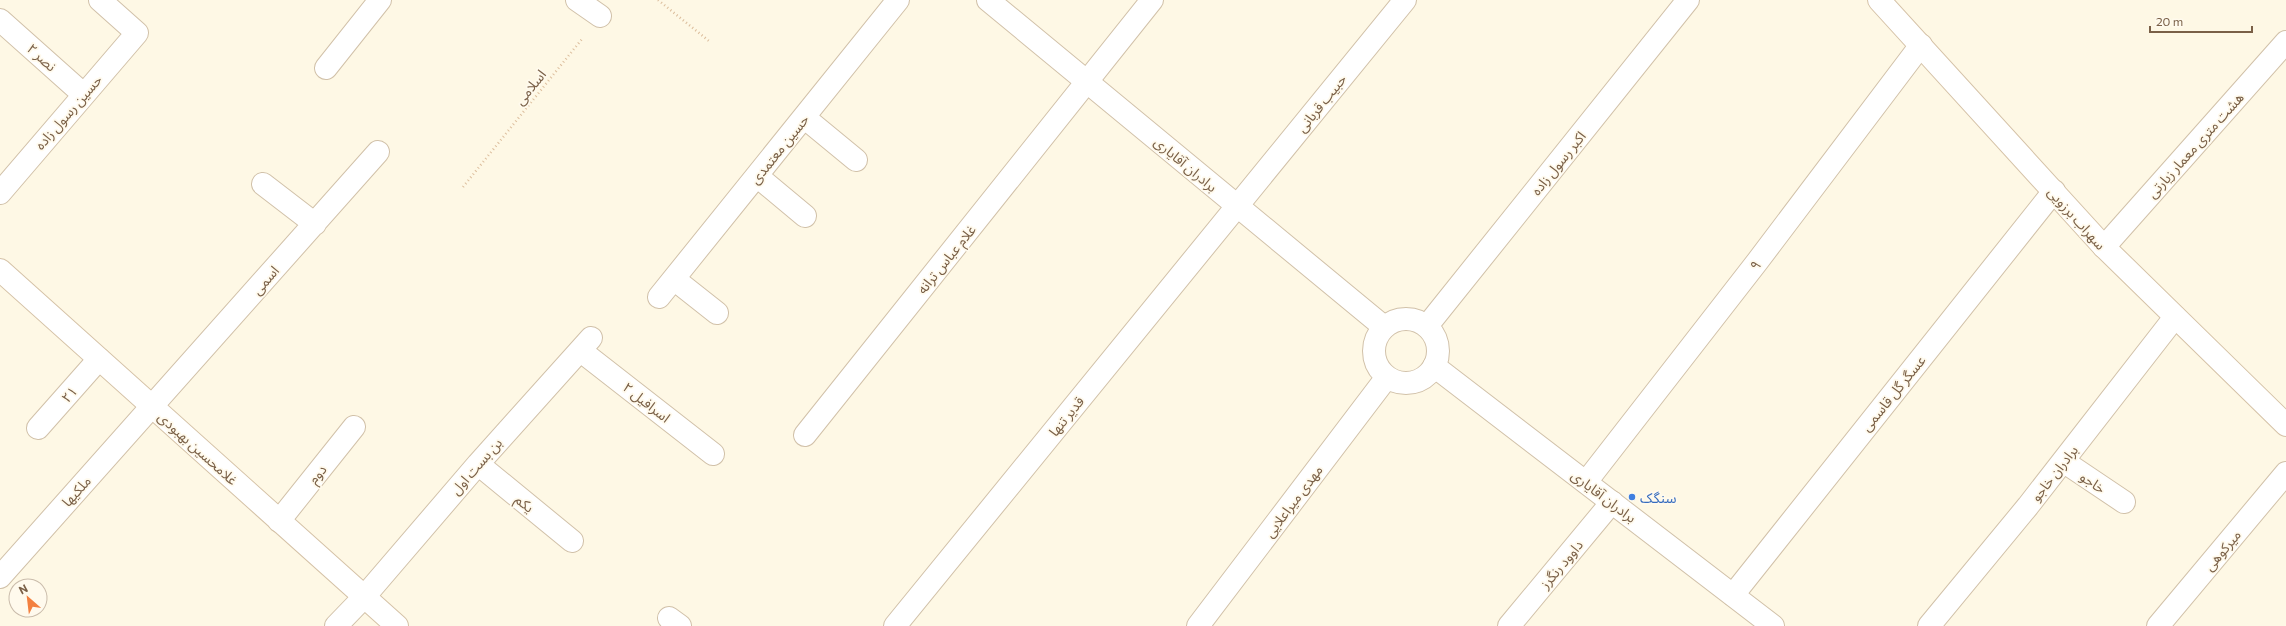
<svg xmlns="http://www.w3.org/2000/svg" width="2286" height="626" font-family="Commissioner,'Noto Sans Arabic',sans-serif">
<rect width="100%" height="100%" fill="#fef8e5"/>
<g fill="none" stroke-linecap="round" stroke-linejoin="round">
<defs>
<path id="minor" d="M577,0l23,16
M0,20l83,74
M326,68l54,-68
M805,118l51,42
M757,176l48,40
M263,184l52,40
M0,193l137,-160 -37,-33
M2104,247l182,-205
M674,279l43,34
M659,297l239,-297
M1374 351a32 32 0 1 1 64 0a32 32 0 1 1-64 0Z
M1427,326l261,-326
M581,351l132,103
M38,428l61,-69
M805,435l347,-435
M2063,461l61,41
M478,464l94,77
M1586,482l171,-220 164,-217
M279,521l75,-94
M0,577l378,-425
M1733,595l321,-404
M669,618l11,8
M336,626l28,-29 114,-133 113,-126
M895,626l510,-626
M1198,626l189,-249
M1509,626l103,-124
M1929,626l99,-120 147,-189
M2158,626l128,-153"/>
<path id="tertiary" d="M988,0l396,327
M1434,366l339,260"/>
<path id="secondary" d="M1879,0l225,247 182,178
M0,270l397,356"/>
</defs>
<use href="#minor" stroke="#d1c1a9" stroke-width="24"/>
<use href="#tertiary" stroke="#d1c1a9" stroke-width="24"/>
<use href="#secondary" stroke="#d5c2a7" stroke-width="24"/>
<path stroke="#dcbe9d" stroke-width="2.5" stroke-dasharray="1 3" stroke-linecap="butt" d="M658,0l51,41
M463,187l119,-148"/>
<use href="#minor" stroke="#fff" stroke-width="22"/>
<use href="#tertiary" stroke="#fff" stroke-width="22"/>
<use href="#secondary" stroke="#fff" stroke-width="22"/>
</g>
<circle fill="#3f7fe0" stroke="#fffaed" stroke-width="1.5" cx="1632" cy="497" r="4"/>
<g text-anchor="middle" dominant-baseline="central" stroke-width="3.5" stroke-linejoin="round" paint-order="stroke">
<g font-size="14" fill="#7a6047" stroke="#fffaed">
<text transform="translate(42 57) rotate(42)">نصر ۲</text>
<text transform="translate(530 87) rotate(-51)">اسلامی</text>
<text transform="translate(1321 103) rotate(-51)">حبیب قربانی</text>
<text transform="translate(68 112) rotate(-49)">حسین رسول زاده</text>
<text transform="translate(2195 145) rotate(-48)">هشت متری معمار زیارتی</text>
<text transform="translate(779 149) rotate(-51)">حسین معتمدی</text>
<text transform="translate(1558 163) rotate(-51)">اکبر رسول زاده</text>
<text transform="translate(1186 164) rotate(40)">برادران آقایاری</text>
<text transform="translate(2077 218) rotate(48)">سهراب برزویی</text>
<text transform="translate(946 259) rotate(-51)">غلام عباس ترانه</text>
<text transform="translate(1755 265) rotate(-52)">۹</text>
<text transform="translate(265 280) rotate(-49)">اسمی</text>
<text transform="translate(1893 393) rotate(-51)">عسگر گل قاسمی</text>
<text transform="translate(69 394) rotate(-48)">۲۱</text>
<text transform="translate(647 402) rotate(38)">اسرافیل ۲</text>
<text transform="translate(1066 416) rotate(-51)">قدیر تنها</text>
<text transform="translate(198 448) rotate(42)">غلامحسین بهبودی</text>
<text transform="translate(476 466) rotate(-49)">بن بست اول</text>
<text transform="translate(2054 473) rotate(-52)">برادران خاجو</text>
<text transform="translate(317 474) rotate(-51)">دوم</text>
<text transform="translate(2093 482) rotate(34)">خاجو</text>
<text transform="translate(76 491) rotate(-48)">ملکیها</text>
<text transform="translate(1604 496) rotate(37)">برادران آقایاری</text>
<text transform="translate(1293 501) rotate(-53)">مهدی میراعلایی</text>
<text transform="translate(525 503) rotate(39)">یکم</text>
<text transform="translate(2222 550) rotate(-50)">میرکوهی</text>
<text transform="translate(1561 564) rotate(-50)">داوود رنگرز</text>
</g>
<g font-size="14" fill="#366cbe" stroke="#fffaed" text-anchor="start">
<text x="1640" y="497">سنگک</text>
</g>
</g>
<g transform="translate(28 598) rotate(332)"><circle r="19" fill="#fffaed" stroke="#cabcab"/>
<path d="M0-3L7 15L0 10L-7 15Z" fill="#f3803f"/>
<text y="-6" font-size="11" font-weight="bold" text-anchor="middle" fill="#7a6047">N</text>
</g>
<path d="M2150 26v6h102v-6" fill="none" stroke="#7a6047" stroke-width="2"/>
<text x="2156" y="26" font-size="12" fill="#7a6047" stroke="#fffaed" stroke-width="3" paint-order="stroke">20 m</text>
</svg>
